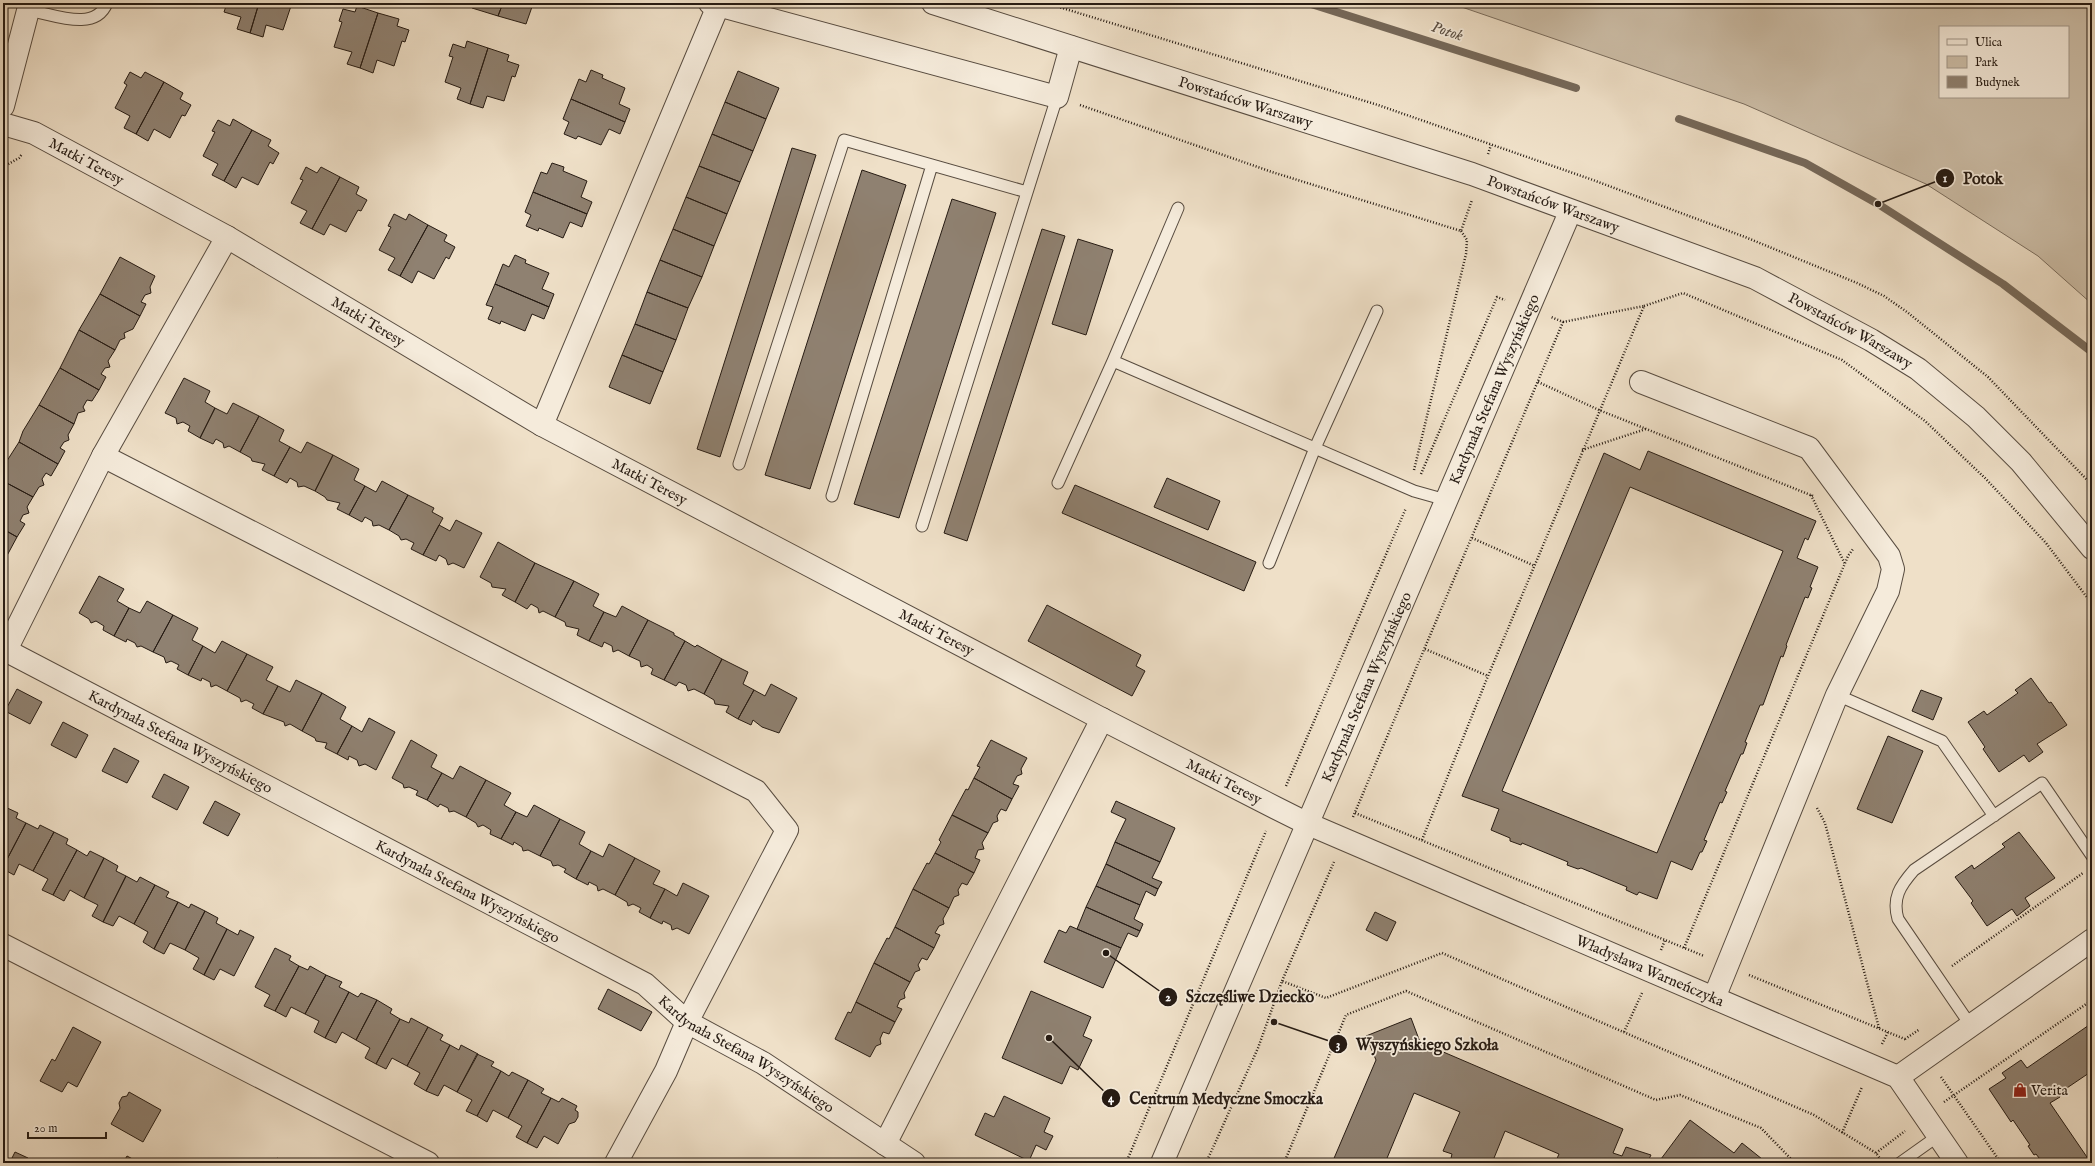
<svg xmlns="http://www.w3.org/2000/svg" width="2095" height="1166" font-family="'IM FELL English',serif">
<rect width="100%" height="100%" fill="#efe0c8"/>
<filter id="stains"><feTurbulence type="fractalNoise" baseFrequency=".005" numOctaves="4"/><feColorMatrix values="0 0 0 0 .2 0 0 0 0 .09 0 0 0 0 .02 0 0 0 .5 -.17"/></filter>
<radialGradient id="worn" r=".72"><stop offset=".6" stop-color="#630" stop-opacity="0"/><stop offset="1" stop-color="#630" stop-opacity=".3"/></radialGradient>
<path fill="#cdbfa9" stroke="#7a6d5e" fill-rule="evenodd" d="M1450,3h642v301l-54,-48 -112,-72 -182,-80zM1940,27h128v70h-128z"/>
<g fill="none" stroke-linecap="round" stroke-linejoin="round">
<path stroke="#76695a" stroke-width="8" d="M1308,3l268,85
M1679,119l126,44 73,41 125,80 89,68"/>
</g>
<path fill="#8f8171" stroke="#261b13" fill-rule="evenodd" d="M161,3h13l-1,3z
M227,3h32l-9,30 -13,-4 4,-12 -17,-5z
M259,3h37l-1,4 -4,-1 -8,24 -17,-5 -3,12 -13,-4z
M474,3h29l-5,13 -26,-8z
M503,3l30,1 -7,20 -28,-8z
M357,6l21,7 -18,55 -13,-4 5,-12 -18,-5 8,-25 -3,-1 4,-12 12,3z
M378,13l21,6 -2,7 12,4 -4,12 -3,-1 -8,25 -17,-6 -4,13 -13,-5z
M467,41l21,7 -18,56 -13,-5 4,-11 -16,-6 8,-25 -4,-1 4,-12 12,4z
M488,48l21,7 -2,6 12,4 -4,12 -3,-1 -8,25 -17,-5 -4,12 -13,-4z
M591,70l12,5 -1,3 23,10 -6,16 11,5 -5,13 -54,-23 8,-20 7,3z
M738,71l41,17 -13,31 -41,-17z
M130,72l11,6 4,-6 19,10 -28,52 -12,-6 6,-12 -15,-8 12,-23 -3,-2z
M164,82l19,11 -3,6 11,6 -6,11 -3,-1 -12,23 -16,-9 -6,12 -12,-7z
M571,99l54,23 -5,12 -11,-5 -8,16 -23,-9 -2,3 -12,-5 5,-12 -6,-3z
M725,102l41,17 -13,32 -41,-17z
M233,119l19,11 -28,51 -12,-6 6,-11 -15,-8 12,-24 -3,-1 6,-11 12,6z
M252,130l19,10 -3,6 11,7 -6,11 -3,-2 -12,23 -16,-8 -6,11 -12,-7z
M712,134l41,17 -13,31 -41,-16z
M792,148l24,7 -96,302 -23,-8z
M552,163l12,4 -1,4 24,10 -6,16 11,5 -5,12 -54,-22 8,-20 6,2z
M699,166l41,16 -13,32 -41,-17z
M306,167l11,6 4,-6 19,10 -28,52 -12,-6 7,-12 -16,-8 12,-23 -3,-1z
M862,170l44,15 -96,304 -45,-14z
M340,177l19,10 -3,7 11,6 -6,11 -3,-1 -12,22 -16,-8 -6,11 -12,-6z
M533,192l54,22 -5,13 -12,-5 -7,16 -24,-10 -1,3 -12,-5 5,-11 -6,-3z
M686,197l41,17 -13,32 -41,-17z
M952,199l44,14 -97,305 -45,-14z
M394,214l12,6 3,-6 19,11 -28,51 -12,-6 7,-12 -16,-8 12,-23 -3,-1z
M428,225l19,10 -3,6 11,6 -6,12 -3,-2 -12,22 -16,-8 -6,12 -12,-7z
M673,229l41,17 -12,31 -42,-17z
M1042,229l23,7 -98,305 -23,-8z
M1078,239l35,11 -27,85 -34,-11z
M515,255l11,5 -1,3 24,10 -7,16 12,5 -5,13 -54,-23 8,-20 6,3z
M120,257l35,19 -5,11 1,6 -6,2 -4,7 5,2 -6,12 -40,-22z
M660,260l42,17 -14,31 -41,-16z
M495,284l54,23 -5,12 -12,-5 -7,17 -24,-10 -1,3 -12,-5 5,-12 -7,-2z
M647,292l41,16 -12,32 -41,-16z
M100,294l40,22 -7,13 -9,4 1,5 -5,2 -5,10 -36,-20z
M635,324l41,16 -13,32 -41,-17z
M79,330l36,20 -7,11 2,6 -5,1 -4,6 5,3 -7,13 -39,-22z
M622,355l41,17 -13,32 -41,-17z
M60,368l39,22 -7,11 -5,-1 -4,7 2,4 -7,2 -4,11 -35,-19z
M184,378l26,13 -5,11 10,6 -15,30 -12,-7 2,-5 -7,-4 -6,2 -1,-6 -11,-5z
M233,403l26,13 -19,36 -11,-6 -5,2 -1,-5 -7,-4 -3,5 -13,-6 15,-30 12,6z
M39,405l35,19 -6,11 1,5 -5,2 -4,6 5,3 -7,13 -39,-22 4,-11z
M259,416l25,14 -5,11 11,6 -16,29 -12,-6 3,-6 -13,-3 -1,-3 -11,-6z
M19,442l39,22 -7,12 -5,-3 -4,6 2,6 -5,2 -6,10 -30,-16v-14z
M307,442l26,13 -18,36 -11,-5 -6,1 -1,-5 -7,-4 -3,5 -13,-7 16,-29 11,6z
M1648,451l168,70 -8,19 -3,-2 -8,20 21,9 -8,20 2,1 -4,10 -3,-1 -19,48 1,1 -4,11 -2,-1 -18,49h-3l-15,37 2,1 -4,11h-2l-16,37 2,1 -5,11 -2,-1 -16,38 3,1 -5,11h-2l-8,18 -21,-9 -14,38 -18,-7 -2,3 -11,-5 1,-3 -46,-19 -3,1 -11,-4 1,-3 -46,-19 -1,2 -11,-4v-3l-19,-8 8,-21 -37,-13 142,-343 36,17zM1630,487l153,64 -126,302 -155,-62z
M333,455l26,14 -5,11 11,6 -16,29 -12,-6 3,-6 -13,-3 -2,-3 -10,-6z
M1167,478l53,23 -12,29 -54,-23z
M3,481l30,16 -6,10 2,6 -6,2 -3,6 5,3 -8,13 -14,-8z
M382,481l26,14 -19,35 -10,-5 -6,1 -1,-5 -7,-4 -3,5 -13,-7 16,-29 11,6z
M1075,485l181,77 -12,29 -182,-78z
M408,495l26,13 -2,4 11,6 -20,37 -12,-6 3,-6 -8,-4 -5,1 -2,-4 -10,-6z
M456,520l26,13 -18,35 -11,-5 -5,2 -2,-6 -7,-4 -3,6 -13,-6 16,-30 11,6z
M3,529l14,8 -14,26z
M498,542l37,21 -20,39 -13,-7 4,-6 -14,-2 -1,-4 -11,-6z
M535,563l39,18 -19,36 -12,-6 -4,2 -1,-5 -7,-4 -4,5 -12,-7z
M99,576l25,13 -7,12 12,7 -15,28 -11,-6 1,-4 -8,-5 -5,2 -2,-4 -10,-6z
M574,581l25,13 -6,12 11,6 -15,29 -12,-6 2,-6 -13,-3 -1,-4 -10,-5z
M147,601l26,14 -20,37 -12,-6 -4,1 -2,-4 -8,-4 -1,3 -12,-6 15,-28 11,5z
M1047,605l94,50 -5,11 9,5 -13,25 -104,-55z
M622,606l26,14 -19,36 -11,-6 -5,2 -1,-6 -8,-4 -2,5 -13,-6 15,-29 12,5z
M173,615l25,13 -6,12 11,6 -15,29 -11,-6 2,-4 -8,-4 -5,2 -2,-6 -11,-5z
M648,620l26,13v2l11,6 -21,39 -13,-6 2,-5 -6,-4 -6,2 -1,-6 -11,-5z
M222,641l25,13 -20,37 -11,-6 -5,2 -1,-5 -8,-4 -1,3 -13,-6 15,-29 12,7z
M685,641l10,6 2,-2 25,14 -18,35 -10,-5 -6,2 -2,-6 -7,-3 -3,4 -12,-6z
M247,654l26,13 -7,13 12,6 -15,28 -11,-6 2,-4 -8,-4 -5,2 -1,-4 -13,-7z
M722,659l26,13 -5,12 11,6 -16,29 -12,-7 3,-6 -14,-2 -1,-4 -10,-6z
M2031,678l18,25 2,-1 16,23 -30,19 6,8 -14,10 -5,-7 -25,17 -16,-23 2,-2 -17,-25 16,-11 3,4 31,-22 -3,-3z
M296,680l26,13 -20,38 -12,-7 -5,2 -1,-4 -21,-8 15,-28 12,6z
M771,684l26,14 -18,35 -17,-6 -9,-7 -2,5 -13,-6 16,-29 11,6z
M17,689l25,13 -12,22 -25,-13z
M1921,690l21,8 -9,22 -21,-9z
M322,693l24,14 -6,12 12,7 -15,28 -12,-6 2,-5 -11,-2 -1,-3 -13,-7z
M369,718l26,14 -19,38 -11,-6 -6,2 -2,-6 -8,-4 -1,4 -11,-6 15,-28 10,6z
M63,722l25,13 -12,23 -25,-13z
M1888,736l35,15 -31,72 -35,-14z
M411,740l26,15 -6,12 11,6 -15,27 -11,-5 2,-4 -9,-4 -5,1 -1,-4 -11,-6z
M991,740l36,18 -6,11 1,5 -5,2 -4,8 6,2 -7,13 -38,-21 6,-11 -3,-1z
M114,748l25,13 -12,22 -25,-12z
M460,766l26,14 -20,37 -12,-6 -5,1 -1,-4 -8,-4 -2,3 -11,-7 15,-27 11,6z
M164,774l25,13 -12,23 -25,-13z
M974,778l38,21 -6,12 -5,-2 -4,7 1,5 -5,2 -5,10 -36,-18 14,-26 2,1z
M486,780l25,13 -7,12 12,7 -15,27 -11,-5 1,-4 -8,-5 -5,2 -2,-4 -10,-6z
M215,801l25,13 -12,22 -25,-13z
M1116,801l59,27 -15,34 -45,-20 11,-23 -15,-7z
M534,805l26,14 -20,37 -12,-6 -5,1 -1,-4 -8,-5 -1,3 -12,-6 15,-27 11,5z
M3,806l15,7 -2,5 10,5 -23,44z
M952,815l36,18 -6,10 2,6 -6,1 -3,8 5,2 -6,13 -39,-20 6,-11 -2,-2z
M560,819l25,13 -6,12 12,7 -15,28 -12,-7 2,-3 -8,-4 -5,1 -2,-5 -11,-5z
M26,823l12,6 2,-4 14,7 -21,39 -14,-7 -5,11 -11,-6v-2z
M54,832l14,7 -2,5 11,6 -24,45 -11,-5 6,-11 -15,-8z
M2019,832l36,46 -30,20 5,8 -13,10 -5,-7 -25,17 -16,-23 2,-2 -18,-24 17,-12 2,4 31,-22 -3,-3z
M1115,842l45,20 -8,16 10,4 -4,7 -52,-25z
M609,844l26,14 -20,37 -12,-6 -5,2 -1,-5 -8,-4 -1,3 -12,-6 15,-28 12,6z
M77,850l10,6 3,-5 14,7 -20,40 -14,-8 -6,11 -11,-6z
M935,853l39,20 -7,12 -5,-2 -4,7 1,5 -5,2 -5,11 -36,-19 14,-26 2,1z
M104,858l14,8 -2,5 10,5 -23,46 -11,-6 6,-11 -14,-7z
M635,858l25,13 -7,13 12,5 -15,29 -11,-6 2,-4 -8,-4 -5,2 -1,-4 -12,-7z
M1106,864l52,25 -3,7 -9,-5 -6,14 -44,-19z
M126,876l11,6 3,-5 15,8 -21,39 -15,-8 -6,10 -10,-4z
M683,883l26,13 -20,38 -12,-6 -5,2 -1,-5 -8,-4 -1,3 -12,-6 15,-29 12,7z
M155,885l14,7 -3,5 12,5 -24,47 -11,-7 5,-10 -14,-8z
M1096,886l44,19 -6,14 9,5 -3,7 -54,-24z
M913,889l36,19 -6,11 1,5 -5,2 -4,7 5,2 -6,13 -39,-21z
M178,902l11,6 2,-4 14,7 -20,39 -15,-7 -6,11 -10,-5z
M1086,907l54,24 -3,6 -9,-4 -7,15 -44,-19z
M205,911l13,7 -2,5 11,6 -23,46 -11,-6 6,-11 -14,-8z
M1375,912l21,10 -9,19 -21,-11z
M1070,926l51,22 -18,40 -59,-26 15,-32 7,3z
M895,927l39,21 -7,12 -5,-2 -4,7 2,5 -5,2 -5,10 -36,-19 13,-25 2,1z
M227,929l11,6 2,-5 14,7 -20,39 -14,-7 -6,11 -10,-5z
M275,948l16,8 -2,4 10,6 -24,45 -11,-5 6,-11 -15,-8z
M874,963l36,19 -6,11 1,5 -5,2 -3,7 5,2 -7,13 -39,-20z
M299,966l9,4 2,-4 16,9 -21,39 -14,-7 -5,10 -11,-6z
M326,975l16,7 -3,5 10,5 -24,46 -11,-6 5,-11 -14,-7z
M608,989l44,23 -11,19 -43,-22z
M1031,991l60,26 -8,19 9,4 -14,30 -8,-4 -8,18 -60,-26z
M349,992l9,5 3,-4 16,7 -21,40 -14,-8 -6,11 -11,-5z
M377,1000l15,9 -2,4 10,6 -24,45 -11,-6 5,-10 -14,-8z
M856,1002l39,20 -6,12 -6,-2 -3,7 1,5 -5,2 -6,11 -35,-18 13,-27 3,1z
M411,1018l17,9 -21,39 -15,-8 -6,11 -10,-5 24,-45 9,4z
M1411,1018l9,24 203,87 -10,24 9,3 4,-9 25,8 -4,8h-92l4,-9 -54,-23 -13,32h-40l-1,-5 1,-4 -9,-3 17,-39 -46,-19 -29,70h-53l44,-103 -10,-24z
M2092,1023v48l-34,23 2,3 -10,6 41,60h-48l-7,-9 -2,1 -6,-9 2,-1 -17,-25 -2,2 -22,-33 17,-11 -4,-5 19,-13 6,8z
M73,1027l28,15 -24,45 -9,-5 -6,10 -22,-11 12,-22 3,2z
M428,1027l15,8 -3,5 10,5 -24,46 -12,-7 6,-11 -13,-7z
M450,1045l9,5 2,-5 17,9 -21,38 -13,-7 -6,11 -12,-5z
M477,1054l17,8 -3,4 10,5 -24,45 -11,-5 6,-11 -15,-8z
M501,1071l8,5 3,-4 16,8 -20,38 -15,-8 -6,12 -10,-6z
M528,1080l16,9 -3,4 10,5 -24,45 -11,-6 6,-11 -14,-8z
M129,1092l32,18 -18,32 -32,-18 9,-16 -1,-5 3,-6 5,-1z
M1004,1096l46,22 -6,14 9,4 -7,14 -10,-5 -7,16 -54,-26 10,-22 9,4z
M551,1098l8,4 3,-4 15,8 -2,4 3,2v5l-3,5 -6,2 -11,20 -14,-8 -7,12 -10,-5z
M1690,1120l44,33 8,-10 25,20h-109z
M15,1152l13,6 -2,5h-20l2,-4 3,1z
M127,1156l13,7h-17z
M277,1158l10,5h-13z"/>
<g fill="none" stroke-linecap="round" stroke-linejoin="round">
<defs>
<path id="service" d="M28,10c25,4 67,23 79,-7
M1113,361l301,130 32,9
M739,464l105,-324 183,52
M1058,483l55,-122 65,-153
M832,496l100,-331
M922,526l135,-429
M1269,563l46,-115 62,-137
M1837,695l105,46 52,75
M1971,1026l-73,-107c-6,-21 2,-33 16,-49l128,-87 50,73
M1900,1163l38,-27"/>
<g id="minor">
<path d="M710,3l347,94 14,-50"/>
<path d="M3,106l27,-103"/>
<path id="s1" d="M3,124l31,9 193,104 315,188 560,294 174,89 30,15 592,254 59,86"/>
<path d="M1641,382l168,66 80,108 4,13 -5,22 -51,104 -123,303"/>
<path d="M542,425l176,-419"/>
<path d="M103,456l653,335 31,39 -100,192 -21,49 -50,92"/>
<path id="s2" d="M3,649l642,335 42,38 76,41 151,100"/>
<path d="M6,650l97,-194 124,-219"/>
<path d="M3,945l425,218"/>
<path d="M1898,1077l194,-137"/>
<path d="M885,1144l217,-425"/>
<path id="s3" d="M1162,1163l408,-951"/>
</g>
<g id="tertiary">
<path id="s4" d="M933,3l539,171 283,104 116,62 47,29 58,48 45,45 71,86"/>
</g>
</defs>
<use href="#service" stroke="#584c40" stroke-width="13"/>
<use href="#minor" stroke="#584c40" stroke-width="24"/>
<use href="#tertiary" stroke="#584c40" stroke-width="24"/>
<path stroke="#261b13" stroke-width="2.5" stroke-dasharray="1 2" stroke-linecap="butt" d="M1046,3l332,102 215,75 152,57 112,46 27,13 23,16 81,65 104,108
M1080,105l192,67 189,59 11,-31
M1488,154l3,-9
M3,167l16,-9 3,-4
M1644,306l39,-13 159,67 83,61 61,58 60,64 46,61
M1538,382l61,28 214,86
M1582,450l64,-21
M1414,470l52,-216 1,-14 -6,-9
M1421,474l76,-177 8,3
M1811,495l34,69
M1472,538l63,28
M1425,649l63,27
M1286,786l120,-278
M1817,808l8,15 54,205
M1355,813l349,143
M1353,817l210,-495 -12,-5
M1422,840l66,-164 156,-370 -81,16
M1684,948l164,-392 5,-7
M1661,950l4,-10
M1952,966l131,-93
M1749,975l158,65
M1282,981l52,-119
M1624,1032l18,-39
M1905,1039l15,-10
M1882,1044l6,-12
M1941,1077l60,86
M1944,1102l148,-102
M1842,1133l20,-46
M1876,1153l29,-22
M1126,1163l140,-332
M1206,1163l52,-115 24,-67 44,17 116,-45 372,162 62,38 5,7
M1284,1163l62,-148 60,-24 250,109 24,-5 81,33 34,35"/>
<use href="#service" stroke="#f5ebdb" stroke-width="11"/>
<use href="#minor" stroke="#f5ebdb" stroke-width="22"/>
<use href="#tertiary" stroke="#f5ebdb" stroke-width="22"/>
</g>
<defs>
<symbol id="shop-bare" viewBox="-9 -9 18 18"><path d="M-5-2.5h2.3a2.7 3.5 0 0 1 5.4 0H5L5.5 6h-11ZM-1.5-2.5h3a1.5 2.3 0 0 0-3 0Z" fill="#8f2418" stroke="#f5ebdb" stroke-width="2.5" paint-order="stroke"/></symbol>
</defs>
<g fill-rule="evenodd">
<use href="#shop-bare" x="2010" y="1080" width="20" height="20"/>
</g>
<g text-anchor="middle" dominant-baseline="central" stroke-width="3.5" stroke-linejoin="round" paint-order="stroke">
<g font-size="15" fill="#261b13" stroke="#f5ebdb">
<text stroke="none"><textPath href="#s4" startOffset="328">Powstańców Warszawy</textPath></text>
<text stroke="none"><textPath href="#s1" startOffset="92">Matki Teresy</textPath></text>
<text stroke="none"><textPath href="#s4" startOffset="652">Powstańców Warszawy</textPath></text>
<text stroke="none"><textPath href="#s1" startOffset="416">Matki Teresy</textPath></text>
<text stroke="none"><textPath href="#s4" startOffset="976">Powstańców Warszawy</textPath></text>
<text stroke="none"><textPath href="#s3" startOffset="842">Kardynała Stefana Wyszyńskiego</textPath></text>
<text stroke="none"><textPath href="#s1" startOffset="740">Matki Teresy</textPath></text>
<text stroke="none"><textPath href="#s1" startOffset="1064">Matki Teresy</textPath></text>
<text stroke="none"><textPath href="#s3" startOffset="518">Kardynała Stefana Wyszyńskiego</textPath></text>
<text stroke="none"><textPath href="#s2" startOffset="200">Kardynała Stefana Wyszyńskiego</textPath></text>
<text stroke="none"><textPath href="#s1" startOffset="1388">Matki Teresy</textPath></text>
<text stroke="none"><textPath href="#s2" startOffset="524">Kardynała Stefana Wyszyńskiego</textPath></text>
<text stroke="none"><textPath href="#s1" startOffset="1854">Władysława Warneńczyka</textPath></text>
<text stroke="none"><textPath href="#s2" startOffset="848">Kardynała Stefana Wyszyńskiego</textPath></text>
</g>
<g font-size="15" fill="#261b13" stroke="#f5ebdb" text-anchor="start">
<text x="2031" y="1090">Verita</text>
</g>
<g font-size="16" font-style="italic" fill="#5b4f43" stroke="#f5ebdb">
<text transform="translate(1447 32) rotate(18)">Potok</text>
</g>
</g>
<path fill="none" stroke="#261b13" stroke-width="1.5" d="M1878 204L1945 178M1106 953L1168 997M1274 1022L1338 1044M1049 1038L1111 1098"/>
<g fill="#261b13" stroke="#f5ebdb" stroke-width="1.5">
<circle cx="1878" cy="204" r="4"/>
<circle cx="1106" cy="953" r="4"/>
<circle cx="1274" cy="1022" r="4"/>
<circle cx="1049" cy="1038" r="4"/>
<circle cx="1945" cy="178" r="10"/>
<circle cx="1168" cy="997" r="10"/>
<circle cx="1338" cy="1044" r="10"/>
<circle cx="1111" cy="1098" r="10"/>
</g>
<g font-size="12" text-anchor="middle" font-weight="bold" fill="#fff">
<text x="1945" y="182">1</text>
<text x="1168" y="1001">2</text>
<text x="1338" y="1048">3</text>
<text x="1111" y="1102">4</text>
</g>
<g font-size="16" text-anchor="middle" font-weight="bold" fill="#261b13" stroke="#f5ebdb" stroke-width="3.5" stroke-linejoin="round" paint-order="stroke">
<text x="1983" y="184">Potok</text>
<text x="1250" y="1002">Szczęśliwe Dziecko</text>
<text x="1427" y="1050">Wyszyńskiego Szkoła</text>
<text x="1226" y="1104">Centrum Medyczne Smoczka</text>
</g>
<rect width="2095" height="1166" fill="none" stroke="#efe0c8" stroke-width="16"/>
<rect x="4" y="4" width="2087" height="1158" fill="none" stroke="#261b13" stroke-width="2"/>
<rect x="8" y="8" width="2079" height="1150" fill="none" stroke="#261b13"/>
<rect x="1939" y="26" width="130" height="72" fill="#f5ebdb" stroke="#a2988b"/>
<rect x="1947" y="39" width="20" height="6" fill="#f5ebdb" stroke="#a2988b"/>
<text x="1975" y="46" font-size="12" fill="#261b13">Ulica</text>
<rect x="1947" y="56" width="20" height="12" fill="#cdbfa9" stroke="#a2988b"/>
<text x="1975" y="66" font-size="12" fill="#261b13">Park</text>
<rect x="1947" y="76" width="20" height="12" fill="#8f8171" stroke="#a2988b"/>
<text x="1975" y="86" font-size="12" fill="#261b13">Budynek</text>
<path d="M28 1132v6h78v-6" fill="none" stroke="#261b13" stroke-width="2"/>
<text x="34" y="1132" font-size="12" fill="#261b13" stroke="#f5ebdb" stroke-width="3" paint-order="stroke">20 m</text>
<rect width="100%" height="100%" filter="url(#stains)"/>
<rect width="100%" height="100%" fill="url(#worn)"/>
</svg>
